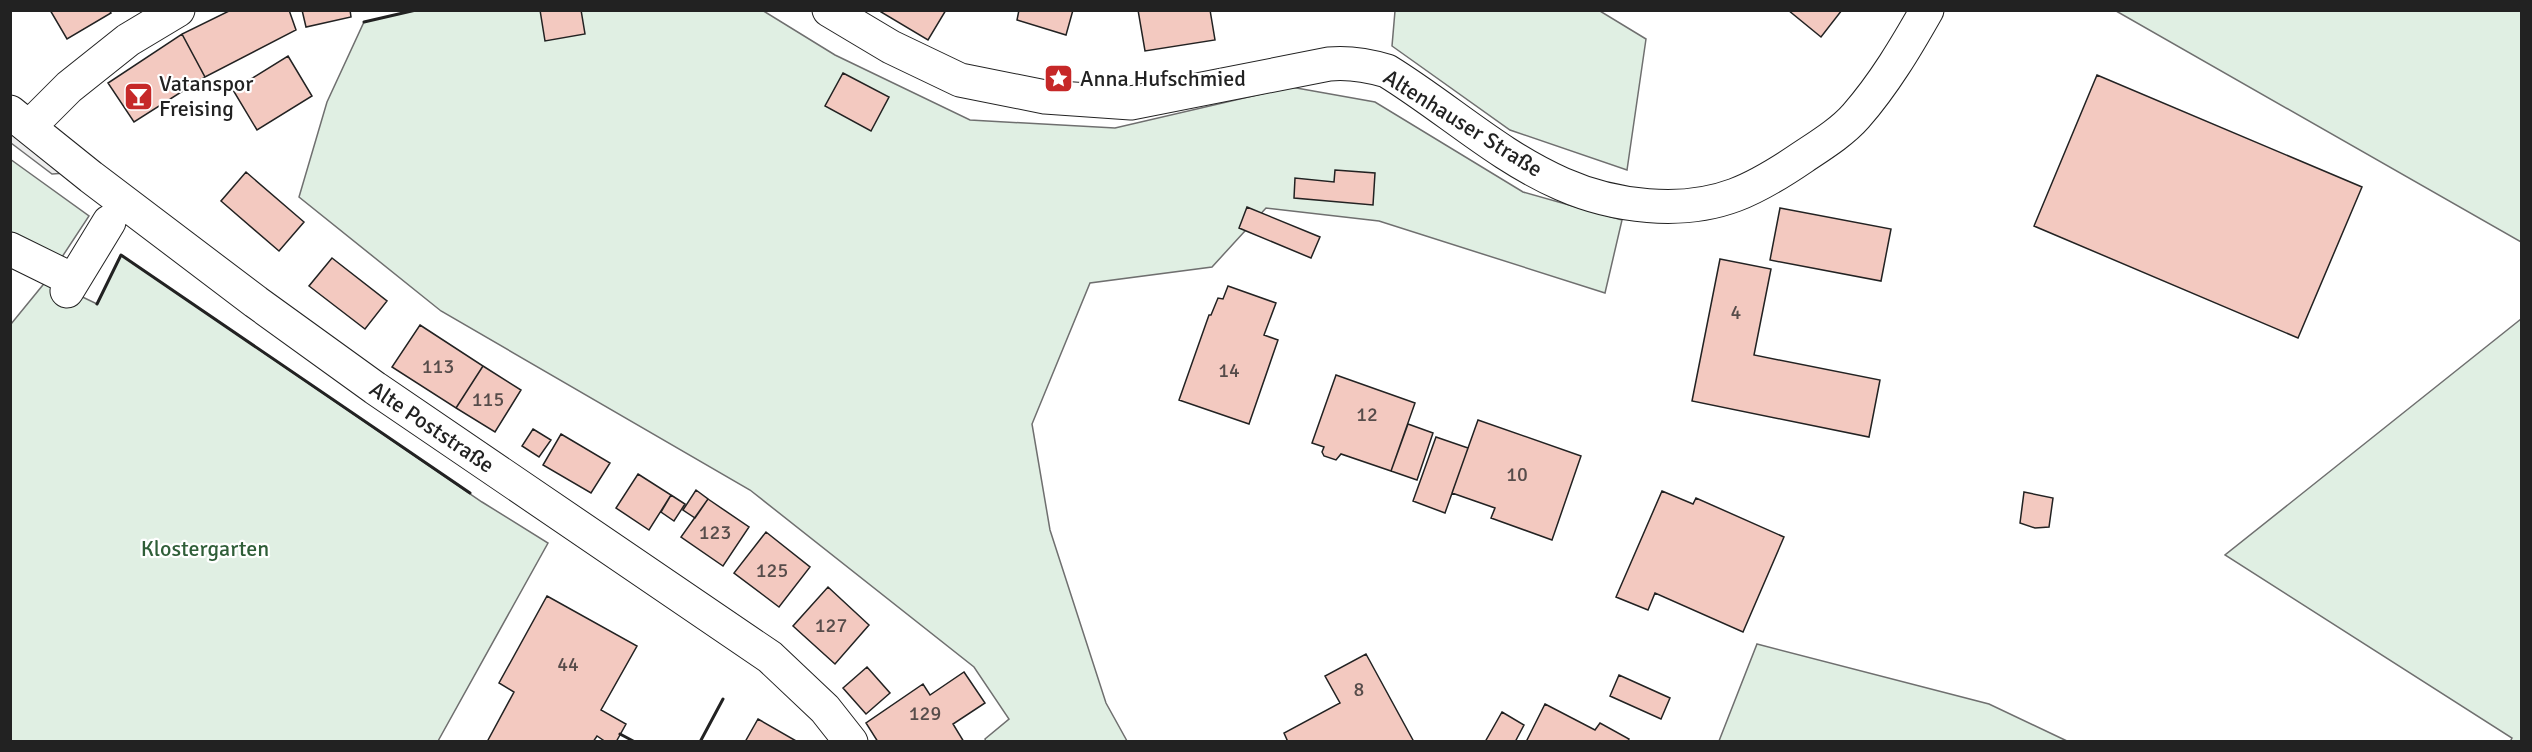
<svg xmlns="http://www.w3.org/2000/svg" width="2532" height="752" font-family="Signika,sans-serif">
<rect width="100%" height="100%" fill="#fff"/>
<path fill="#e0efe3" stroke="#6f6f6f" stroke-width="1.5" d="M416,10h346l73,45 135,65 145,8 176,-41 84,15 148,90 99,28 -17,73 -226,-72 -113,-13 -54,59 -122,16 -58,141 18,106 56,173 21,38 -141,1 -1,-3 24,-20 -35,-52 -224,-177 -309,-179 -142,-114 28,-95 37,-80z
M1395,11h205l46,28 -19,131 -117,-40 -118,-84z
M2116,11h405v231z
M10,159l79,57 -27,41 -51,-25z
M121,255l361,247 66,41 -110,198 -427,1v-418l36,-44 50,24z
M2521,319l1,422 -12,1 2,-4 -287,-183z
M1757,644l232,60 78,37h-348z"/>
<path fill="#ededed" stroke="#6f6f6f" stroke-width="1.5" d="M11,131l57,42 -16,1 -41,-31z"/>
<path fill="#f3c9c0" stroke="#222" stroke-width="1.5" d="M50,10h59l2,3 -44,26z
M231,10h58l7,20 -91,47 -23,-43z
M302,10h48l1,7 -45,10z
M540,10h41l4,24 -40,7z
M882,10h64l-18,30 -47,-28z
M1019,10h54l-7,25 -49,-15z
M1138,10h72l5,30 -70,11z
M1788,10h54l-21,27z
M182,34l23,43 -71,45 -26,-39z
M288,56l24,40 -55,34 -24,-40z
M843,73l46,24 -18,34 -46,-25z
M2097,75l265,112 -64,151 -264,-112z
M1335,170l40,3 -2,32 -79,-7 1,-20 39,4z
M246,172l58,50 -25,29 -58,-50z
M1247,207l73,30 -9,21 -72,-30z
M1780,208l111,21 -10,52 -111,-21z
M332,258l55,43 -22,28 -56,-43z
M1720,259l51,10 -17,86 126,25 -11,57 -177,-36z
M1228,286l48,17 -12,32 14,5 -29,84 -70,-24 30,-85h2l7,-17 5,1z
M420,325l63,41 -27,42 -64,-41z
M483,366l38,24 -26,42 -39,-24z
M1336,375l79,28 -24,68 -50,-17 -5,6 -12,-4 -2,-4 2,-5 -12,-4z
M1478,420l103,36 -29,84 -61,-22 4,-10 -43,-15z
M1408,424l25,9 -16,47 -26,-9z
M533,429l18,11 -12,17 -17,-11z
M561,434l49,29 -19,30 -48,-28z
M1436,437l32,11 -23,65 -32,-12z
M638,474l33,21 -22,35 -33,-22z
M696,490l12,9 -13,19 -12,-8z
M1662,491l31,13 3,-6 88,39 -41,95 -88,-39 -7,17 -32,-13z
M2024,492l29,6 -4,29 -14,1 -15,-5z
M671,495l14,9 -11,17 -13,-9z
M708,499l41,28 -26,39 -42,-29z
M766,532l44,35 -31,40 -45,-34z
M828,587l41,38 -34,39 -42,-38z
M547,596l90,50 -36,64 25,14 -10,18h-10l-9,-6 -4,6h-106l27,-50 -15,-9z
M1366,654l48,88h-126l-4,-9 56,-30 -15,-27z
M867,667l23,26 -24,21 -23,-26z
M964,672l21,31 -32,21 11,18h-86l-12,-19 57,-39 7,11z
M1619,675l51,23 -9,21 -51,-23z
M1545,704l50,26 5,-7 29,16 -2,3h-101z
M1502,712l22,13 -9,17h-30z
M758,719l40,23h-53z"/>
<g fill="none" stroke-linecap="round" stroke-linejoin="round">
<defs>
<path id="minor" d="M829,10l62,37 69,33 85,17 86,6 198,-39c21,-2 38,1 58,7 60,37 111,85 175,113 52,23 120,31 173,11 24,-9 46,-23 68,-38 18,-12 39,-25 53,-41 28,-32 50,-69 71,-106
M10,112l81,65 165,125 119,86 395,269 55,52 26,33
M30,126l39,-39 59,-47 50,-30
M10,249l63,31
M67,291l42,-69"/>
</defs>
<use href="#minor" stroke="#222" stroke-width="35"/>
<use href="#minor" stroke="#fff" stroke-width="33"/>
<path stroke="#222" stroke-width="3" d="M364,22l52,-12
M97,304l24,-49 349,238
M620,734l15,8
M700,742l23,-43"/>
</g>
<defs>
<symbol id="sight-square" viewBox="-11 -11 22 22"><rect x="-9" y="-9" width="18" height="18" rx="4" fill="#c62828" stroke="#fff"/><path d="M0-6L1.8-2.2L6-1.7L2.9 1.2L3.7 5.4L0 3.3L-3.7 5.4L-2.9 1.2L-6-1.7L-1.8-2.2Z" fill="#fff"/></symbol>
<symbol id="bar-square" viewBox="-11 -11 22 22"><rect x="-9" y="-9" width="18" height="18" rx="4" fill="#c62828" stroke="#fff"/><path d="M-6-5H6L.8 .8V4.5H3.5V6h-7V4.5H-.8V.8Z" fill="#fff"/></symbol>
</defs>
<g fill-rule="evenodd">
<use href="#sight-square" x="1042" y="62" width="33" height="33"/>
<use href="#bar-square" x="122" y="80" width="33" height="33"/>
</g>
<g text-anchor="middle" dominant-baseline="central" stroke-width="4.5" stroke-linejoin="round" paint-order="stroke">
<g font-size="20" fill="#564c4a">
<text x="1736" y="312">4</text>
<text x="438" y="366">113</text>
<text x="1229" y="370">14</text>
<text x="488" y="399">115</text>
<text x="1367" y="414">12</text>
<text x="1517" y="474">10</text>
<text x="715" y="532">123</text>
<text x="772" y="570">125</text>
<text x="831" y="625">127</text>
<text x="568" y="664">44</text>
<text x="1359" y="689">8</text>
<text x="925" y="713">129</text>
</g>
<g font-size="22" fill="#222" stroke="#fff" text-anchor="start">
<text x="1080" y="78">Anna Hufschmied</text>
<text x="159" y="83">Vatanspor<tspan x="159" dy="25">Freising</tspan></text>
</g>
<g font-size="22" fill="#222" stroke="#fff">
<text transform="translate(1463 123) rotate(32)">Altenhauser Straße</text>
<text transform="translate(432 427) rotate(34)">Alte Poststraße</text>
</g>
<g font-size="22" fill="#2f5e38" stroke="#fff">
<text x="205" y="548">Klostergarten</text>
</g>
</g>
<rect width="2532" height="752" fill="none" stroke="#222222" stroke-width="24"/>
</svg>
